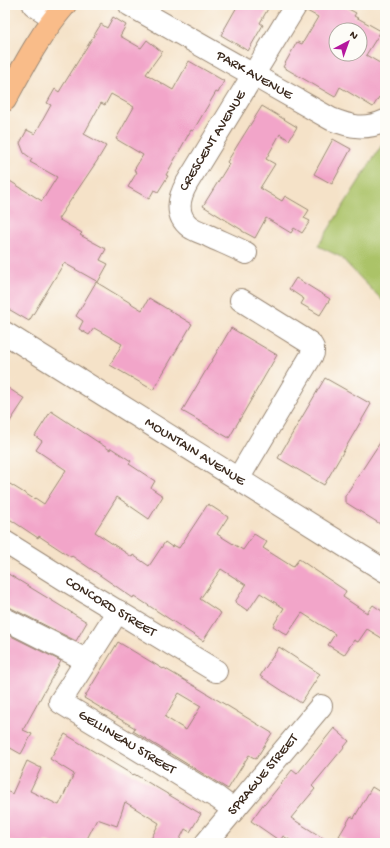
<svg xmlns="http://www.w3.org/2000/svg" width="390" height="848" font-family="'Gochi Hand',sans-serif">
<rect width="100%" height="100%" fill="#fdfcf7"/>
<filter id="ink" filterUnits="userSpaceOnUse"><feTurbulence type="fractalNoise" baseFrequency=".025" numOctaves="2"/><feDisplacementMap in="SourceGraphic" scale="8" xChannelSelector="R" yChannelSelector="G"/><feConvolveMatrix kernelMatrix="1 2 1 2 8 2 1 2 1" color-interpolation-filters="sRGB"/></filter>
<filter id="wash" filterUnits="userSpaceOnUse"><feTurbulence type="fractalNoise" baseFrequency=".012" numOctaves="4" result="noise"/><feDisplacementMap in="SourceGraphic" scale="16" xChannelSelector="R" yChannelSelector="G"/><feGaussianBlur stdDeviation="0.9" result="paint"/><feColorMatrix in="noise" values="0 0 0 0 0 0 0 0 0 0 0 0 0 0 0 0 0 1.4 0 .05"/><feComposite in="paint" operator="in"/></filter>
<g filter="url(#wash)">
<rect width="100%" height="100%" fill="#f5e2c8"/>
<path fill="#abc368" stroke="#737643" d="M385,140v163l-35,-36 -9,-10 -23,-11z"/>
<g id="blocks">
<path fill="#f2a5c9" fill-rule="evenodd" d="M238,5h32l-10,18 3,2 -15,26 -27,-16z
M308,5h33l15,8 -2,3 27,15 -15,24 19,11v34l-6,-3 -6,10 -33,-20 -5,10 -52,-30 14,-25 5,2 16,-27 -11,-6zM336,30h24v24h-24z
M113,17l13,8 -6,11 21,12 6,-8 15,12 -16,22 27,16 16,-29 35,20 -6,12 -2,-1 -23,39 -2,-1 -25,45 2,1 -10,16 -4,-2 -5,9 -21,-12 9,-15 -3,-2 9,-15 -27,-16 18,-32 -23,-13 -6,11 -4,-2 -17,31 22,12 -9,15 -39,58 24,14 -2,2 26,14 -6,11 8,4 -10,18 -34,-19 -35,58 -24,-14v-129l37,23 15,-24 -27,-15 2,-3 -8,-6 -4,-10 7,-13 8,4 16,-29 -4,-2 8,-14 4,3 42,-68 6,4z
M262,106l35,21 -8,13 -9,-6 -14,25 9,5 -15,24 22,13 3,-5 24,14 -5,8 6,3 -8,12 -8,-5 -3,5 -25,-15 -11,20 -13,-7v-1l-39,-24 26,-42 -2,-2z
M333,139l18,10 -19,35 -18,-10z
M296,278l34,21 -10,16 -19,-11 3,-5 -15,-10z
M96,282l46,28 7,-12 43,26 -39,66 -43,-25 12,-21 -28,-16 -5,7 -10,-6 4,-8 -7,-5z
M231,328l46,27 -48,83 -47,-27z
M325,378l46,26 -47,81 -46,-27z
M5,386l20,13 -20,30z
M51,411l59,39 1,-2 20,13 -2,3 26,17 -4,7 12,8 -14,23 -32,-22 -22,35 37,25 1,-2 16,11 16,-24 7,5 1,-2 6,3 29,-44 20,13 -11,17 26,16 11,-16 13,8 -4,6 30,19 6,-8 10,7 37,25 -3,6 24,16 6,-8 12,8v27l-18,-11 -9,13 -4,-2 -10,15 -16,-10 7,-11 -33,-21 -15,22 -14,-9 11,-18 -24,-15 -12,18 -13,-9 11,-17 -25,-16 -21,30 21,14 -18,28 -69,-45 -1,2 -61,-42 -1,1 -32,-21 -1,2 -33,-22v-35l29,18 1,-1 9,6 22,-34 -30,-20 6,-9 -7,-5z
M385,435v92l-40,-25v-6z
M5,572l82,50 -11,19 -65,-33 -6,-2z
M7,634l54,27 -38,69 9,4 -11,20 -16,-9v-107z
M118,642l45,27 1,-1 34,20 74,45 -16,26 -7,-4 -21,34 -95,-58 2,-3 -51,-30zM179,693l22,13 -15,24 -21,-13z
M279,647l41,27 -19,29 -41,-27z
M334,728l15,13 -37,45 3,3 -24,29 40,25h-36l-12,-7 -3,5 -29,-20 13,-18 1,1 27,-34 5,4z
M65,734l68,41 1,-1 67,40 -11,18 -5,-3 -7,14h-29l10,-20 -34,-21 -8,24 -20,-7 -12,24h-69l-11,-5v-48l7,4 15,-33 14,7 -11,23 29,14 15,-31 -24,-15z
M372,787l13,8v42l-4,6h-30l-12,-7 12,-20 3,2z"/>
</g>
</g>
<g filter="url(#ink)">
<use href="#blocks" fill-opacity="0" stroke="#988673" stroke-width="1"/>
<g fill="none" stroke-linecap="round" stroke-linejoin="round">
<defs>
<g id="minor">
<path d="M34,5l20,13"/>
<path id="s1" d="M130,5l201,114c20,8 34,11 54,2"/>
<path id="s2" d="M246,253c-12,-6 -24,-11 -37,-17 -6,-3 -13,-5 -19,-9 -16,-12 -11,-30 -3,-44l109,-178"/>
<path id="s3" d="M5,333l380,238"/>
<path d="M238,479l75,-126v-5l-3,-5 -69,-43"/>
<path id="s4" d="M5,542l59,37 152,92"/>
<path id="s5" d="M118,611l-58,91 158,96 16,12"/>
<path d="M5,619l81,41"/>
<path id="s6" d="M206,843l115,-137"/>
</g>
<path id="major" d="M5,100c18,-33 35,-66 60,-95"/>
</defs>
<use href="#minor" stroke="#988673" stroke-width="24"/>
<use href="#major" stroke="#988673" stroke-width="24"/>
<use href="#minor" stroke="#fff" stroke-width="22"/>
<use href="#major" stroke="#f9bc89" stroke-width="22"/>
</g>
</g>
<g text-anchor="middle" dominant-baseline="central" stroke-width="4" stroke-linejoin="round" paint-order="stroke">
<g font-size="14" fill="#3b2a1e" stroke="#fdfcf7">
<text stroke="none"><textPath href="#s1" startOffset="143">PARK AVENUE</textPath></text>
<text stroke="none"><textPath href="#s2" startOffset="160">CRESCENT AVENUE</textPath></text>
<text stroke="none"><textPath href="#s3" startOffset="224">MOUNTAIN AVENUE</textPath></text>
<text stroke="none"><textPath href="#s4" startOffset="124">CONCORD STREET</textPath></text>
<text stroke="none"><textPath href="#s5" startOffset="186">GELLINEAU STREET</textPath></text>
<text stroke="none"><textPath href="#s6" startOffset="89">SPRAGUE STREET</textPath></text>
</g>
</g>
<rect width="390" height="848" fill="none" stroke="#fdfcf7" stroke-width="20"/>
<g transform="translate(348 42) rotate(41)"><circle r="19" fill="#fdfcf7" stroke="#afa8a0"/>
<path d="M0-3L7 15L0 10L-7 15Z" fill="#b5179e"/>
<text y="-6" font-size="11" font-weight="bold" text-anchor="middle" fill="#3b2a1e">N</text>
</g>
</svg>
